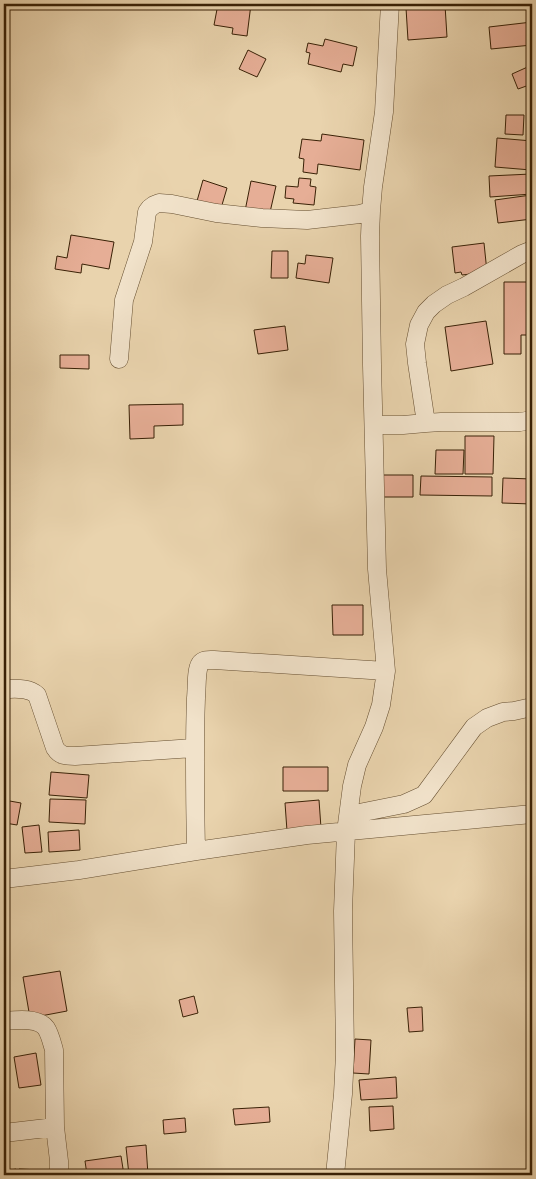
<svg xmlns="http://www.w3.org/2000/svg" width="536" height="1179" font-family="'Libre Bodoni',serif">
<rect width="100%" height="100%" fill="#e9d3ad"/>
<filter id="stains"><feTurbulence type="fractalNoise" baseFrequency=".004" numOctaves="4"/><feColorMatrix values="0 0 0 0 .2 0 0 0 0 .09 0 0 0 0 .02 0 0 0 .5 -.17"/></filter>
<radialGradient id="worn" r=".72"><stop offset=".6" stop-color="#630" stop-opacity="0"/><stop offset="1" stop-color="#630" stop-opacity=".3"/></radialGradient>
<path fill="#e6ae96" stroke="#392106" d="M218,4h33l-4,32 -15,-2 1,-6 -19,-3z
M327,4h33l-1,4z
M445,5l2,32 -39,3 -2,-32z
M532,22v23l-41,4 -2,-22z
M325,39l32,8 -4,19 -10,-2 -2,8 -33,-8 2,-11 -4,-1 2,-9 15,3z
M248,50l18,9 -9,18 -18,-8z
M532,65v19l-14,5 -6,-15z
M506,115h18l-1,20 -18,-1z
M322,134l42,6 -4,30 -42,-6 -1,10 -14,-2 1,-13 -5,-1 3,-19 19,2z
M497,138l35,3 -1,29 -36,-3z
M531,174l1,20 -42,3 -1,-21z
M299,178l12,1 -1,7 6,1 -2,18 -21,-2 1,-4 -9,-1 1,-12 12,1z
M203,180l24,8 -8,27 -24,-7z
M251,181l25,5 -8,35 -24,-5z
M531,195l1,24 -34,4 -3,-23z
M71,235l43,7 -5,27 -27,-5 -1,9 -26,-4 2,-13 10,2z
M484,243l3,29 -25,3 -1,-3 -6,1 -3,-26z
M272,251h16v27h-17z
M306,255l27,3 -4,25 -33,-5 2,-15 7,1z
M504,282h28v53h-11v19h-17z
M486,321l7,43 -42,7 -6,-44z
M285,326l3,24 -30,4 -4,-24z
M60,355h29v14l-29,-1z
M183,404v21l-29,1v12l-24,1 -1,-34z
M465,436h29l-1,38h-28z
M436,450h28l-1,24h-28z
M380,475h33v22h-33z
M421,476l71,1v19l-72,-1z
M503,478l29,1v25l-30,-1z
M332,605h31v30h-30z
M283,767h45v24h-45z
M51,772l38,3 -2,23 -38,-3z
M50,799l36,1 -1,24 -36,-2z
M4,800l17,3 -4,22 -12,-2 -1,5z
M319,800l2,28 -34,3 -2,-28z
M39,825l3,27 -17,1 -3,-26z
M79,830l1,20 -31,2 -1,-20z
M60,971l7,40 -37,7 -7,-41z
M194,996l4,17 -15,4 -4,-17z
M422,1007l1,24 -14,1 -2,-24z
M355,1039l16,1 -2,34 -16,-1z
M36,1053l5,32 -22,3 -5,-31z
M396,1077l1,21 -36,2 -2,-20z
M6,1100l2,28h-4v-27z
M393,1106l1,23 -24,2 -1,-24z
M269,1107l1,15 -35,3 -2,-16z
M185,1118l1,14 -22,2 -1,-14z
M146,1145l2,30h-19l-3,-28z
M121,1156l3,19h-37l-2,-14z
M16,1169l1,6h-13v-4z
M19,1169l21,1 1,5h-22z"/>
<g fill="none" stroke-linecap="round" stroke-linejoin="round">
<defs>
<path id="street" d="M119,359l5,-59 19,-58 4,-30 3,-4 4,-3 5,-2 13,1 44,9 46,5 45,2 53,-6 11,-3
M426,423l15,-1h79l12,-2
M374,425h29l23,-2 -9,-60 -2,-19 4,-19 7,-13 8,-8 13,-9 17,-8 58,-33 10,-4
M4,689c11,0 24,-2 33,6l18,53c5,8 11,8 20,8l119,-8
M349,815l55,-11 20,-9 50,-68 13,-9 16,-6 11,-1 18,-4
M196,851c-1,-51 -2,-102 0,-153 1,-9 0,-28 4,-34 3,-5 10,-4 14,-4l172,11
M4,879l75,-9 117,-19 111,-16 225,-21
M4,1021c11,-1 34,-4 42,7 4,6 6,15 8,22l1,77 4,34v14
M4,1133l51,-6
M335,1175l8,-81 2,-40 -2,-143 3,-79 6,-46 5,-21 17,-38 7,-22 5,-34 -9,-102 -5,-204 -2,-129 1,-25 2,-24 11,-75 6,-108"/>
</defs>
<use href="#street" stroke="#654e30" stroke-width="19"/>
<use href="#street" stroke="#f1e2ca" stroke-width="18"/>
</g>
<rect width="536" height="1179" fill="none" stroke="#e9d3ad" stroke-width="20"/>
<rect x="5" y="5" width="526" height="1169" fill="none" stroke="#392106" stroke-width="2.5"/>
<rect x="10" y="10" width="516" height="1159" fill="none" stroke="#392106"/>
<rect width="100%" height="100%" filter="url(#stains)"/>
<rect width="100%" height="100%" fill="url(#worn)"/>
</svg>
